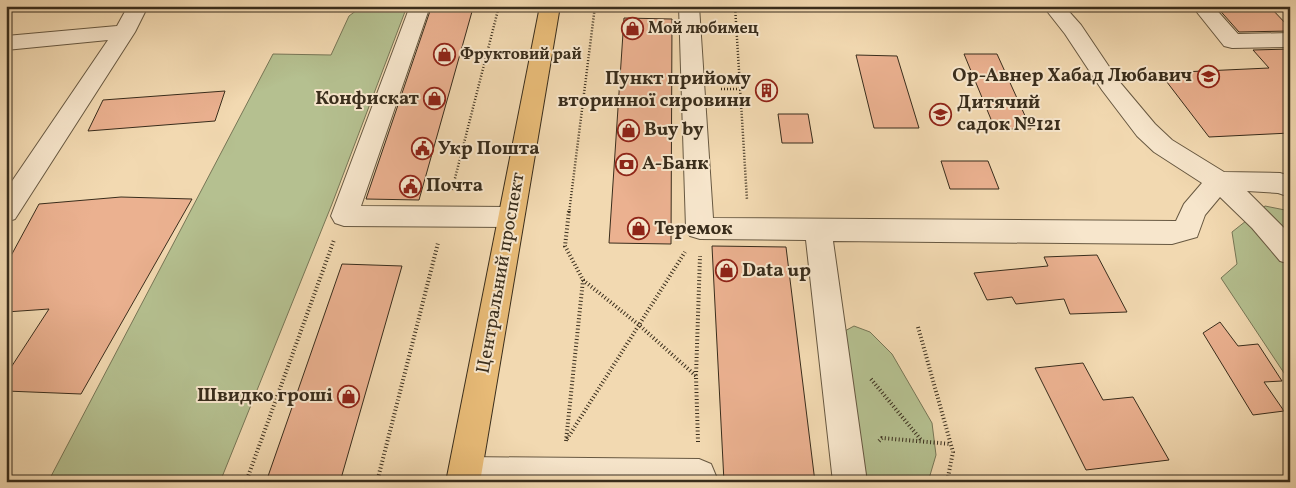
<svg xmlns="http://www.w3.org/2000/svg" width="1296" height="488" font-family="Vollkorn,serif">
<rect width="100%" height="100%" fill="#f2d9b1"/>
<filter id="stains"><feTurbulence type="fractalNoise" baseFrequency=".004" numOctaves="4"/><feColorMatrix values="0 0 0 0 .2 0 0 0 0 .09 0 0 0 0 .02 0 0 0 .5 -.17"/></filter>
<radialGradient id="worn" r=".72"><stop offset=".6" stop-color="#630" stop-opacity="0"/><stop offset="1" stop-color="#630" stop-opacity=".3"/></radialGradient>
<path fill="#b5c090" stroke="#777656" d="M361,7l45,2 -74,195 -112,278h-172l225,-428 58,1 18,-39z
M1265,206l25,5v171l-69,-104 16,-14 -5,-32z
M854,326l16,6 22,22 40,69 4,32 -8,27h-72l-13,-150z"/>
<path fill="#ebb190" stroke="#392d1c" d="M1216,6h53l21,22v3l-51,1z
M431,8h42l-54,192 -53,-1z
M624,18l48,1 -1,225 -62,-1z
M1290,49v84l-81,4 -49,-64 109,-5 -16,-18z
M964,54h33l34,75h-36z
M856,55l41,1 22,72h-45z
M225,91l-10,30 -127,10 15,-31z
M778,114h30l5,29h-31z
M941,161h47l11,28h-49z
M121,197l71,2 -111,195 -75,-3v-16l43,-66 -43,3v-47l33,-61z
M712,246l74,1 29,235h-91z
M1097,255l30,57 -57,2 -6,-15 -48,5 -4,-7 -25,3 -13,-27 74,-7 -4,-9z
M342,264l60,2 -62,216h-74z
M1220,322l18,24 20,-2 24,37 -18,1 20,29 -31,4 -50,-82z
M1083,363l20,37 30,-3 36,63 -83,10 -51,-102z"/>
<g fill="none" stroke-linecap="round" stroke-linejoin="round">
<defs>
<path id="minor" d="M128,6h20l-13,26 -120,187 -9,3v-32l102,-150 -102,10v-14l111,-10z
M410,6h20l-69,200 150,1 9,3 4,7 -4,7 -9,3 -167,-1 -9,-3 -4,-7z
M679,6h20l14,212 463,3 8,-17 18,-21 -48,-31 -17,-16 -35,-46 -37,-56 -22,-28h21l17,19 37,55 37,44 17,16 52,32 56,1 10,3v21l-12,-4 -31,-2 43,43v30l-10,-3 -28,-33 -32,-31 -15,18 -8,22 -25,7 -339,-3 34,241h-34l-27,-242 -106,-1 -10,-3 -4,-8z
M1192,6h21l25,28 52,-1v14l-58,1 -8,-2z
M465,457l234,2 12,5 5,12v6h-265l-3,-8 5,-12z"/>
<path id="major" d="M540,6h20l-80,476h-34z"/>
</defs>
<use href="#minor" stroke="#675841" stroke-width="2"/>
<use href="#major" stroke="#392d1c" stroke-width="2"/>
<path stroke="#392d1c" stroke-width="2.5" stroke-dasharray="1 2" stroke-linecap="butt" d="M735,6l12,194
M721,89h20
M452,190l47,-184
M569,213l26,-207"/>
<path stroke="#392d1c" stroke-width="4" stroke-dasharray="1 2.5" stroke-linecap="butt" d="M583,280l56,45 57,51
M918,327l35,125 -6,30
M871,379l51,62
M567,439l118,-187
M566,441l17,-161 -18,-34 4,-35
M879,441l3,-3 69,6
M698,442l-2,-66 4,-120
M246,482l88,-242
M377,482l61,-239"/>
<use href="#minor" fill="#f7e6cc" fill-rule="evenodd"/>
<use href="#major" fill="#e9bc78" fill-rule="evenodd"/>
</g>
<defs>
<symbol id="shop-ring" viewBox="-11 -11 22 22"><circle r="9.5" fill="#f7e6cc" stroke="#8f2418" stroke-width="1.5"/><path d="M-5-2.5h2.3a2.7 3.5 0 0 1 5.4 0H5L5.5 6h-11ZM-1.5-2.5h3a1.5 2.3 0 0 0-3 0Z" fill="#8f2418"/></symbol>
<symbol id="school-ring" viewBox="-11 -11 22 22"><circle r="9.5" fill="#f7e6cc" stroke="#8f2418" stroke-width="1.5"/><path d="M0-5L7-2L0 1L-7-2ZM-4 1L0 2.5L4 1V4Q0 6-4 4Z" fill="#8f2418"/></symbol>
<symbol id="building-ring" viewBox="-11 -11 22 22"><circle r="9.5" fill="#f7e6cc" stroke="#8f2418" stroke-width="1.5"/><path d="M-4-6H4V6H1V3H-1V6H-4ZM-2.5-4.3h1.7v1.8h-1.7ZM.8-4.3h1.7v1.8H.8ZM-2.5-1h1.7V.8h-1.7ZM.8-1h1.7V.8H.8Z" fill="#8f2418"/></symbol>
<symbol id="civic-ring" viewBox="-11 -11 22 22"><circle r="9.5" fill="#f7e6cc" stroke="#8f2418" stroke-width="1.5"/><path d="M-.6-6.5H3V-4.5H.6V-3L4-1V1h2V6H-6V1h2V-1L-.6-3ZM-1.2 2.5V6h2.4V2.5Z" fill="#8f2418"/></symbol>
<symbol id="bank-ring" viewBox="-11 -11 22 22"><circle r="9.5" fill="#f7e6cc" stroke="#8f2418" stroke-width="1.5"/><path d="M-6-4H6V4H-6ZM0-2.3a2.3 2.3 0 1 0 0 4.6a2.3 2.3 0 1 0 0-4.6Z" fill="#8f2418"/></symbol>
</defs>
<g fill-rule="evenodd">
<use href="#shop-ring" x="620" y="16" width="25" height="25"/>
<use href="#shop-ring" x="432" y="42" width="25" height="25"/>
<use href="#school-ring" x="1196" y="64" width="25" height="25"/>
<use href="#building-ring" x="754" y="78" width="25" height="25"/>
<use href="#shop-ring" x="422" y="86" width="25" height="25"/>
<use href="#school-ring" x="928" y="102" width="25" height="25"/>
<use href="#shop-ring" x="616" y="118" width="25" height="25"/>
<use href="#civic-ring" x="410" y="136" width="25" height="25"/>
<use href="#bank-ring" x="614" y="152" width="25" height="25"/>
<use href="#civic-ring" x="398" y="174" width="25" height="25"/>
<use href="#shop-ring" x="626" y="216" width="25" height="25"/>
<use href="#shop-ring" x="714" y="258" width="25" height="25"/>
<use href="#shop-ring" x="336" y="384" width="25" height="25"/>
</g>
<g text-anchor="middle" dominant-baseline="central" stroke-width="4" stroke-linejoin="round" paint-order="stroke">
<g font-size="16" font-weight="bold" fill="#392d1c" stroke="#f7e6cc" text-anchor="start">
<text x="648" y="29">Мой любимец</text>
<text x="460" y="55">Фруктовий рай</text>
</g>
<g font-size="19" font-weight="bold" fill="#392d1c" stroke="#f7e6cc" text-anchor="start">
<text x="1192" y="76" text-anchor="end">Ор-Авнер Хабад Любавич</text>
<text x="751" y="79" text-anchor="end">Пункт прийому<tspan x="751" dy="22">вторинної сировини</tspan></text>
<text x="419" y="99" text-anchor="end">Конфискат</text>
<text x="957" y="103">Дитячий<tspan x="957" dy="22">садок №121</tspan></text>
<text x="644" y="130">Buy by</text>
<text x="438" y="149">Укр Пошта</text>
<text x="642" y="164">А-Банк</text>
<text x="426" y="186">Почта</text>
<text x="654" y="229">Теремок</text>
<text x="742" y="271">Data up</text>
<text x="333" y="396" text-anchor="end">Швидко гроші</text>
</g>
<g font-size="19" fill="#392d1c" stroke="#f7e6cc">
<text transform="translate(501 273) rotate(-80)">Центральний проспект</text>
</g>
</g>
<rect width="1296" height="488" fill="none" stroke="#f2d9b1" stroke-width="25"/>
<rect x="8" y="8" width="1281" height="473" fill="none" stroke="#392d1c" stroke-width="2.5"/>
<rect x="12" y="12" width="1271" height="463" fill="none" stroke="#392d1c"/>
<rect width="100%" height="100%" filter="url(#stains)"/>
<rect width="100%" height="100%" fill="url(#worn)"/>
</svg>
